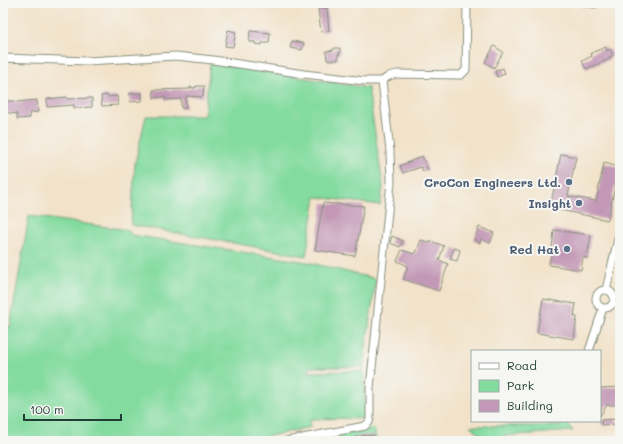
<svg xmlns="http://www.w3.org/2000/svg" width="623" height="444" font-family="Mali,sans-serif">
<rect width="100%" height="100%" fill="#f6f6f2"/>
<filter id="ink" filterUnits="userSpaceOnUse"><feTurbulence type="fractalNoise" baseFrequency=".025" numOctaves="2"/><feDisplacementMap in="SourceGraphic" scale="8" xChannelSelector="R" yChannelSelector="G"/><feConvolveMatrix kernelMatrix="1 2 1 2 8 2 1 2 1" color-interpolation-filters="sRGB"/></filter>
<filter id="wash" filterUnits="userSpaceOnUse"><feTurbulence type="fractalNoise" baseFrequency=".012" numOctaves="4" result="noise"/><feDisplacementMap in="SourceGraphic" scale="16" xChannelSelector="R" yChannelSelector="G"/><feGaussianBlur stdDeviation="0.9" result="paint"/><feColorMatrix in="noise" values="0 0 0 0 0 0 0 0 0 0 0 0 0 0 0 0 0 1.4 0 .05"/><feComposite in="paint" operator="in"/></filter>
<g filter="url(#wash)">
<rect width="100%" height="100%" fill="#f2e2c9"/>
<path fill="#84dba0" stroke="#528c6a" d="M210,63l158,25 15,98 -3,19 -64,-8 -10,59 -175,-31 4,-62 11,-47h58z
M29,216l99,14 4,5 175,27 69,17 -13,88h-54v5l55,-1 1,47 -55,1v8l-62,14h-245v-115l7,1z
M562,421h3l8,10 -69,5v4l-2,1 -3,-3 -3,3h-9l-17,-15h91z
M374,428l3,13h-70z"/>
<g id="blocks">
<path fill="#c298b6" d="M582,3h15l-1,5 -14,-2z
M327,8l2,23 -8,1 -3,-23z
M228,30l8,2 -3,15 -8,-1z
M250,31l20,2 -1,10h-7v2l-7,-1v-2h-6z
M292,41l12,2 -2,7 -12,-2z
M494,46l9,6 -9,16 -9,-6z
M606,47l1,4 3,-2 3,7 -4,1 1,2 -24,10 -4,-8 10,-5 -1,-3z
M334,48h6v6h-2v6h-11l-1,-9 8,-1z
M503,68l2,6 -8,3 -2,-6z
M196,86h8l-1,11 -17,-1v12h-5v-9l-16,1v-3l-11,1 -1,-8 37,-1v-2l6,1z
M142,93v8l-12,1 -1,-8z
M107,95l1,2 9,-1 1,9 -16,1 -1,-10z
M67,97v2l25,-1v9l-18,1v-3l-27,2v-8z
M37,100l1,12 -9,1 1,5 -13,1v-5l-14,-2v-10h3v-1h10v1z
M561,154l15,3 -8,39 28,5 8,-38 15,4 -11,53 -58,-12z
M422,156l6,14 -5,1 -2,-4 -18,6 -3,-7z
M323,203l41,3 -9,50 -40,-6z
M479,227l15,6 -4,10 -9,-4 -1,4 -6,-3z
M554,230l37,5 -4,23 -4,-1 -2,13 -32,-5 1,-7h1z
M392,236l11,5 -3,6 -10,-4z
M421,240l10,3v-2l13,5 -5,14 9,4 -9,27 -36,-12 5,-13 -11,-5 5,-11 12,4v-1h2z
M454,248l6,2 -3,11 -7,-2z
M543,299l33,5 -2,12 3,1 -3,22 -37,-6z
M620,387v18h-13l-7,11v-28z
M616,419l1,5 -16,1v-5z
M365,435v1l9,-1v4l-3,2h-18v-3z"/>
</g>
</g>
<g filter="url(#ink)">
<use href="#blocks" fill-opacity="0" stroke="#88907e" stroke-width="1"/>
<g fill="none" stroke-linecap="round" stroke-linejoin="round">
<defs>
<path id="minor" d="M3,58l84,3 89,-5 37,4 91,14 61,7h17
M382,81l7,-5 8,-2 64,1 5,-5 1,-67
M606,290l14,-60
M596 299a9 9 0 1 1 18 0a9 9 0 1 1-18 0Z
M589,351l14,-43
M287,441l78,-15 4,-4 1,-3v-31l21,-206 -1,-31 -8,-70"/>
</defs>
<use href="#minor" stroke="#88907e" stroke-width="9"/>
<use href="#minor" stroke="#fff" stroke-width="7"/>
</g>
</g>
<g fill="#5c6f8a" stroke="#f6f6f2" stroke-width="1.5">
<circle cx="569" cy="182" r="4"/>
<circle cx="579" cy="203" r="4"/>
<circle cx="567" cy="249" r="4"/>
</g>
<g text-anchor="middle" dominant-baseline="central" stroke-width="4" stroke-linejoin="round" paint-order="stroke">
<g font-size="12" font-weight="bold" fill="#4e5e75" stroke="#f6f6f2" text-anchor="end">
<text x="561" y="182">CroCon Engineers Ltd.</text>
<text x="571" y="203">Insight</text>
<text x="559" y="249">Red Hat</text>
</g>
</g>
<rect width="623" height="444" fill="none" stroke="#f6f6f2" stroke-width="16"/>
<rect x="471" y="350" width="130" height="72" fill="#f6f6f2" stroke="#a0aca6"/>
<rect x="479" y="363" width="20" height="6" fill="#ffffff" stroke="#a0aca6"/>
<text x="507" y="370" font-size="12" fill="#1f3d34">Road</text>
<rect x="479" y="380" width="20" height="12" fill="#84dba0" stroke="#a0aca6"/>
<text x="507" y="390" font-size="12" fill="#1f3d34">Park</text>
<rect x="479" y="400" width="20" height="12" fill="#c298b6" stroke="#a0aca6"/>
<text x="507" y="410" font-size="12" fill="#1f3d34">Building</text>
<path d="M24 414v6h97v-6" fill="none" stroke="#1f3d34" stroke-width="2"/>
<text x="30" y="414" font-size="12" fill="#1f3d34" stroke="#f6f6f2" stroke-width="3" paint-order="stroke">100 m</text>
</svg>
